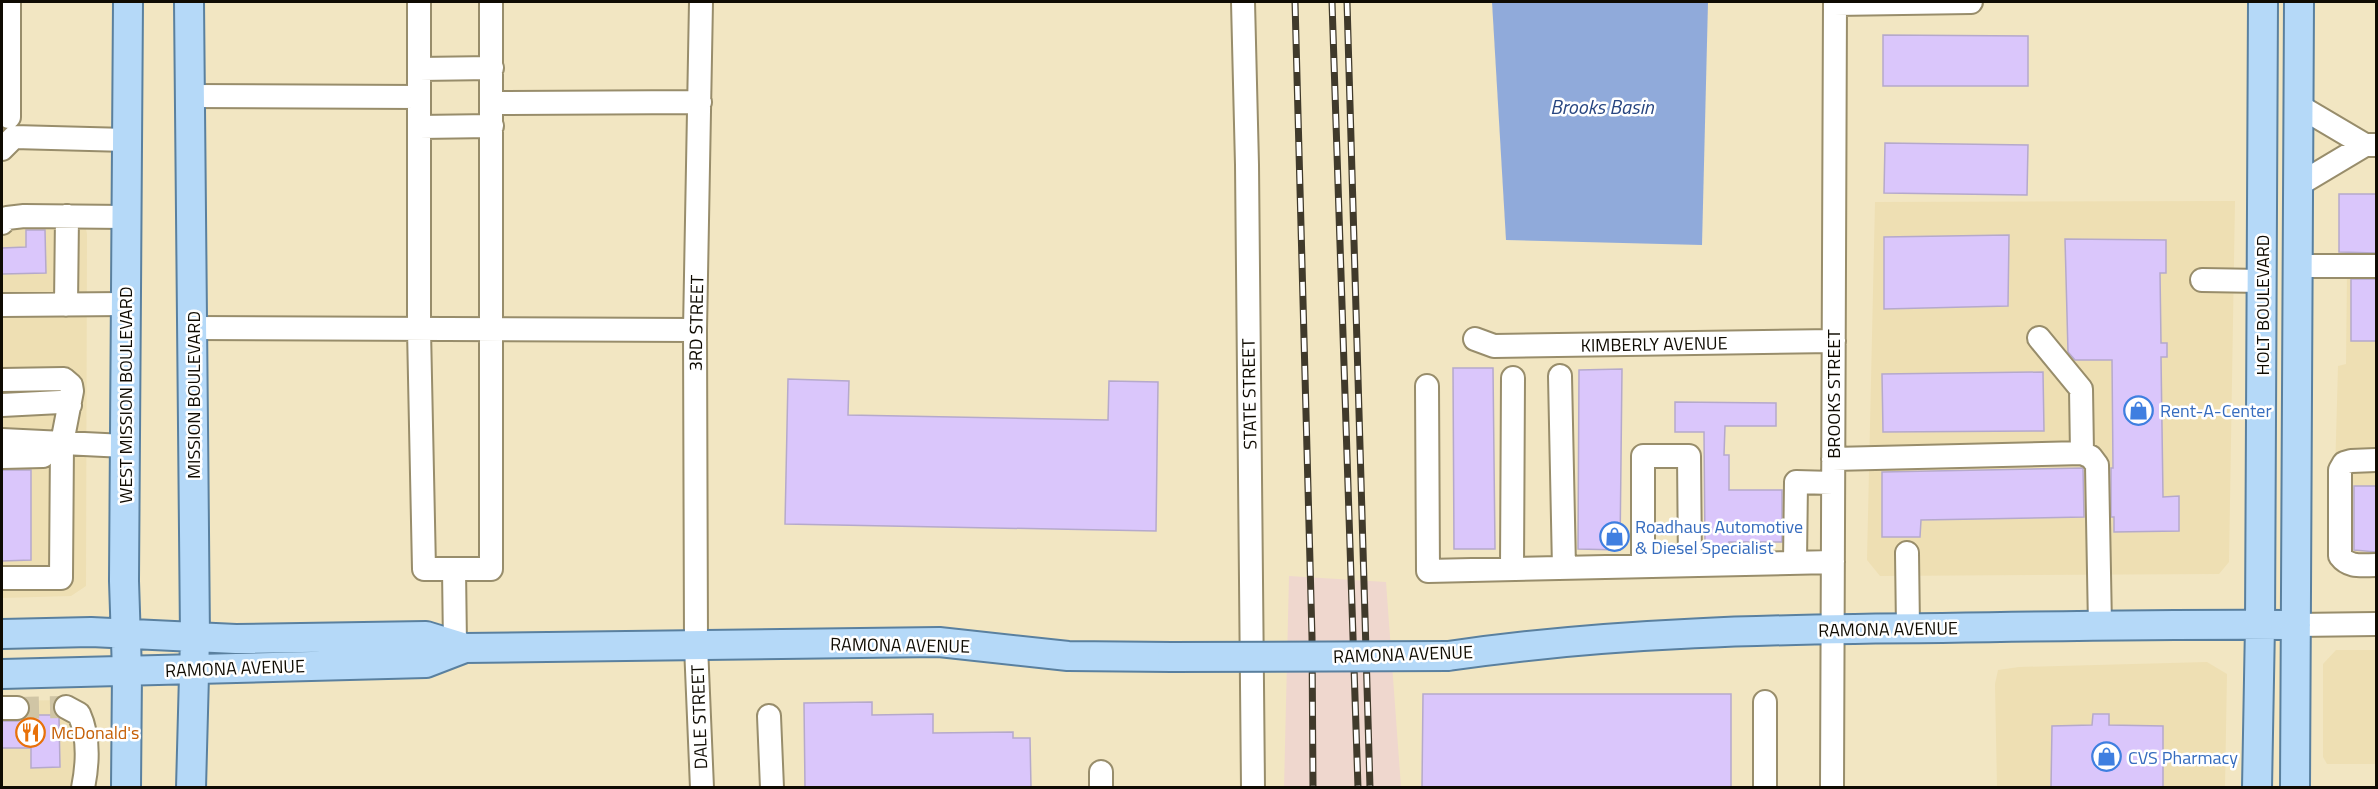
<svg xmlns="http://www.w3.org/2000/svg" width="2378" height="789" font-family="'Titillium Web',sans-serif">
<rect width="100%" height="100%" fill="#f2e6c2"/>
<path fill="#eedfb3" d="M2235,201l-6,361 -10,12 -339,2 -13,-16 8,-358z
M82,209l5,25 -1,352 -15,10 -69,2v-388z
M2347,272l29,1v296l-34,-1 -8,-58 4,-144 8,-2z
M2336,650h40v114h-49l-4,-7v-93z
M2207,662l20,12 -2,113 -228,1 -2,-104 3,-14 21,-3z
M65,700l25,87h-88v-86z"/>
<path fill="#efd7ce" d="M1289,576l97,6 15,205 -117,1z"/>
<path fill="#90aada" d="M1492,2h216l-6,243 -196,-5z"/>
<path fill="#dac6fb" stroke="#b5a9cb" stroke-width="1.5" d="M1883,35l145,1v50h-145z
M1885,143l143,2 -1,50 -143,-2z
M2339,194h37v59l-37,-1z
M26,230h19l1,43 -44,1v-26l24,-1z
M2009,235l-1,71 -124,3v-72z
M2065,239l101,1v33h-6l1,70h6v14h-6l2,140 16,-1v35l-65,1v-15h-3v-49h2l-1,-108h-37l-7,-8z
M2351,279h25v62h-25z
M1453,368h40l2,181h-41z
M1622,369l-2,181 -42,-1 1,-179z
M2043,372l1,59 -161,1 -1,-58z
M788,379l61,2 -1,34 260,5 1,-39 49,1 -2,149 -371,-7z
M1675,402l101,1v23h-51l-1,29h5v35h53v52h-53v5h-24l-1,-115h-29z
M2083,468l1,49 -163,3 -1,17h-38v-65z
M2,470h29v90l-29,1z
M2354,486h22v66l-22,-2z
M1423,694h308v94h-309z
M872,702v13l61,-1v19l80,-1v6h17l1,50h-226l-1,-85z
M2093,714h16v11l54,1v62h-112l1,-62 40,-1z
M28,715h27l4,3 1,49 -29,1v-20h-29v-27h16z"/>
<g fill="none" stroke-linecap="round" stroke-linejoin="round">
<path stroke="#d0c5a5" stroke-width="22" stroke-dasharray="22 11" stroke-linecap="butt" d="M17,708l49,-1"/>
<defs>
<path id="minor" d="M419,2v328l5,239h67v-567
M701,2l-6,328 1,316 6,142
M1243,2l4,163 6,623
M1835,4l136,-2
M419,69l73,-1
M190,96l229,1
M492,103l208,-1
M2299,106l66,39
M9,117v-115
M419,127l73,-1
M2,149l12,-12 113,3
M2298,185l67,-40h11
M2,223l5,-5 17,-2 102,1
M2298,266h78
M2202,280l60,1
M2,305l123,-1
M66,305l1,-89
M193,328l502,2
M2039,338l42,51 1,64
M1475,339l19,7 340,-5
M1560,376l4,192
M2,380l62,-1 7,6 1,6 -10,52 -1,135h-59
M1427,386l1,185 405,-9
M2,405l58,-3 10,3
M2,440l123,6
M2,457l41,-1
M1833,459l249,-6 9,4 6,8 3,161
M2376,460l-25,1 -7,2 -4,7v86c9,12 22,9 36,9
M1907,553l1,75
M1795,562l1,-80 37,1
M1643,566v-110h46l1,109
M454,569l1,76
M1512,569l1,-191
M2296,625l80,-1
M1765,702v86
M66,707l13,7c10,22 9,49 4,74
M2,708h15
M769,716l3,72
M1101,772v16
M1832,788l3,-786"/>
<path id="major" d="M189,2l6,635 -4,151
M2,634l89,-2 145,7 190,-3 39,12 474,-6 129,14 104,1
M1448,656c163,-24 329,-27 494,-28 118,-2 236,-4 354,-3
M2,674l424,-11 39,-15
M126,788l1,-116 -3,-91 4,-579
M2257,788l3,-163 3,-623
M2295,788l4,-786"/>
</defs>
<use href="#minor" stroke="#988d6b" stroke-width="26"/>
<use href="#major" stroke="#5a809f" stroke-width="32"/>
<use href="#minor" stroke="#fff" stroke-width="22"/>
<use href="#major" stroke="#b5d9f8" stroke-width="28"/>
<defs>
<path id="rail" d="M1295,2l17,635 1,151
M1332,2l26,786
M1347,2l23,786"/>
</defs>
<use href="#rail" stroke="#403a2b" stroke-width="7"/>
<use href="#rail" stroke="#fff" stroke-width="4.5" stroke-dasharray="14" stroke-linecap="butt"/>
<defs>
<path id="major-bridge" d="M1172,657l276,-1"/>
</defs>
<use href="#major-bridge" stroke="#5a809f" stroke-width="32" stroke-linecap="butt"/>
<use href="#major-bridge" stroke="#b5d9f8" stroke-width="28"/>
</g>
<defs>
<symbol id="shop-ring" viewBox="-11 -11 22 22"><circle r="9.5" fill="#fff" stroke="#3f7fe0" stroke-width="1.5"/><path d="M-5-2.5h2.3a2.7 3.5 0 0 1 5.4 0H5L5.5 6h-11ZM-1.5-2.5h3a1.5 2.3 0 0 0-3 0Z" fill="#3f7fe0"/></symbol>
<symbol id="restaurant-ring" viewBox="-11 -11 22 22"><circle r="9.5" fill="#fff" stroke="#e8710a" stroke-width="1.5"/><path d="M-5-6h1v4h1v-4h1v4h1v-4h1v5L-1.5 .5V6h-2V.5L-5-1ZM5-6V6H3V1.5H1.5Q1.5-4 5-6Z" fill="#e8710a"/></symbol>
</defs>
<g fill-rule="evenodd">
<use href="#shop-ring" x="2122" y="394" width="33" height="33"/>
<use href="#shop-ring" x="1598" y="520" width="33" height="33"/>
<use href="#restaurant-ring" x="14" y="716" width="33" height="33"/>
<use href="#shop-ring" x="2090" y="740" width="33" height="33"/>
</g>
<g text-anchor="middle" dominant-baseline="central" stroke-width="5" stroke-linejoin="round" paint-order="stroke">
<g font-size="18" fill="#0f0b02" stroke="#fff">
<text transform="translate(2262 305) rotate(-90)">HOLT BOULEVARD</text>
<text transform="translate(696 323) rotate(-89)">3RD STREET</text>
<text transform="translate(1654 344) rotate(-1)">KIMBERLY AVENUE</text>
<text transform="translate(1249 394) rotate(-91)">STATE STREET</text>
<text transform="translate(1833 394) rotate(-90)">BROOKS STREET</text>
<text transform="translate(125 395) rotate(-90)">WEST MISSION BOULEVARD</text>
<text transform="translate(193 395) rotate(-90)">MISSION BOULEVARD</text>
<text transform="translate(1888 629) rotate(-1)">RAMONA AVENUE</text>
<text transform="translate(900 645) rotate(1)">RAMONA AVENUE</text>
<text transform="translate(1403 654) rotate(-2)">RAMONA AVENUE</text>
<text transform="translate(235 668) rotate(-2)">RAMONA AVENUE</text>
<text transform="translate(699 717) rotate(-92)">DALE STREET</text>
</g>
<g font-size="18" fill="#366cbe" stroke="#fff" text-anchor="start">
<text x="2160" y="410">Rent-A-Center</text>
<text x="1635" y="526">Roadhaus Automotive<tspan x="1635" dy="21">&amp; Diesel Specialist</tspan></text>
<text x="2128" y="757">CVS Pharmacy</text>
</g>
<g font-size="18" fill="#c56008" stroke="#fff" text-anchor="start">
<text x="51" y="732">McDonald's</text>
</g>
<g font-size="20" font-style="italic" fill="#284681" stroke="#fff">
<text x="1602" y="106">Brooks Basin</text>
</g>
</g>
<rect width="2378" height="789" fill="none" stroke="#0f0b02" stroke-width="6"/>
</svg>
